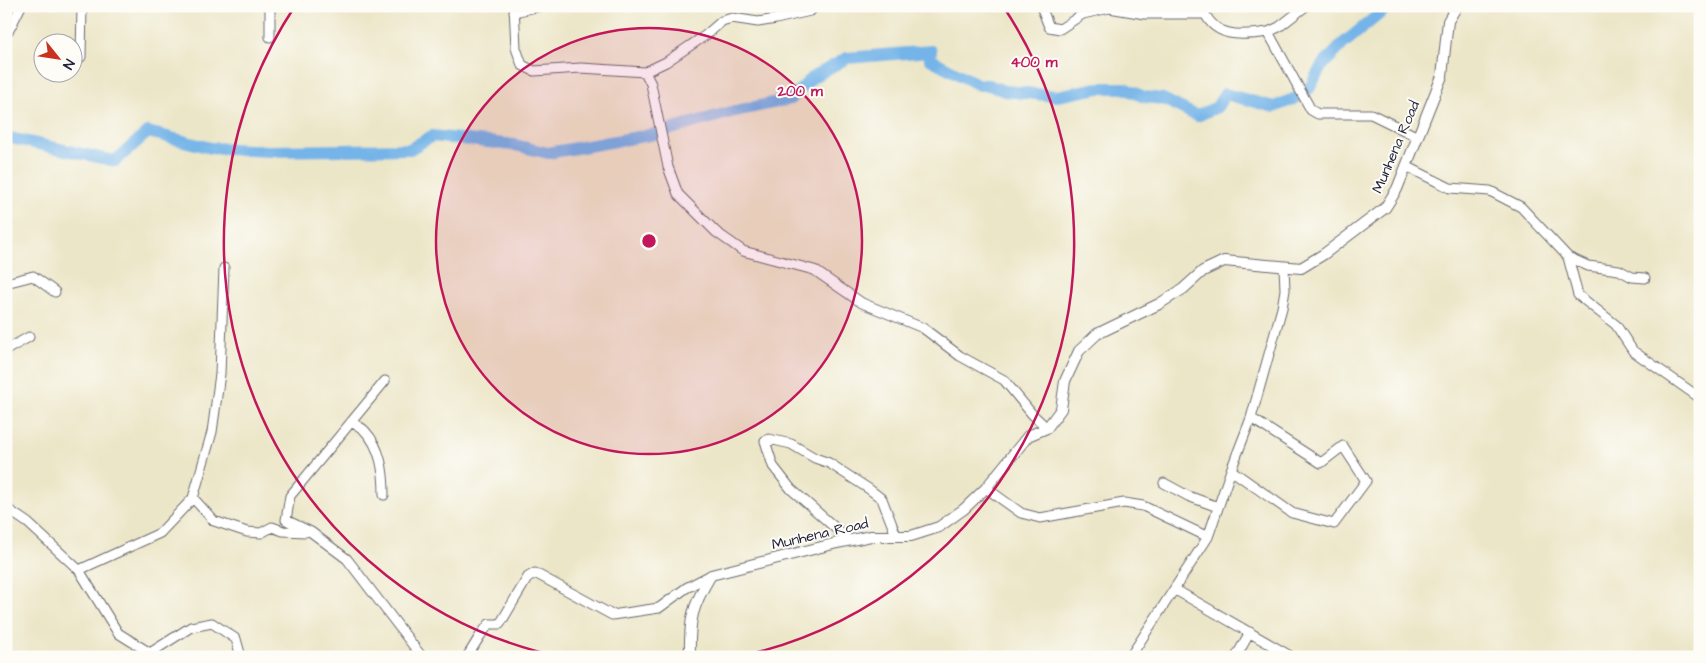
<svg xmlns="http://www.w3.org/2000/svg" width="1706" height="663" font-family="'Architects Daughter',sans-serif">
<rect width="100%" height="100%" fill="#fdfcf7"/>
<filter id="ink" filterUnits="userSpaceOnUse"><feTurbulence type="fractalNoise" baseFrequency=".02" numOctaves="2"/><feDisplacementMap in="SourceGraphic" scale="10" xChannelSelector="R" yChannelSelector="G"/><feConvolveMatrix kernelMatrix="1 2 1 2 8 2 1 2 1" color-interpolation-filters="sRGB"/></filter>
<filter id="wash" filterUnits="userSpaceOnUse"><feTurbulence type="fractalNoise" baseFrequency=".0096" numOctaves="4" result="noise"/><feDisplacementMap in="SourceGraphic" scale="20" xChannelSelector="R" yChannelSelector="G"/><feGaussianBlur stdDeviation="1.12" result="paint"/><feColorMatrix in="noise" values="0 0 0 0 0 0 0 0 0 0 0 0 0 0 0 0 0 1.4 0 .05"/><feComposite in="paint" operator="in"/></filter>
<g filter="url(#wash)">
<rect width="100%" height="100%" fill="#ece6c8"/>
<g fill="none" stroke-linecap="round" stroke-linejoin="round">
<path stroke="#75b4e8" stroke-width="12" d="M1309,89l12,-22 23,-24 45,-37
M664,131l67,-19 60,-13 22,-22 34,-19 84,-7 -1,8 49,26h10l15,6 53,5 41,-8h26l20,9 19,2 34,17 20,-9 8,-13 49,13 24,-10
M6,137l109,24 33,-29 63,16 57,3 142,-2 22,-13 83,9 33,8 107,-19"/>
</g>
</g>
<g filter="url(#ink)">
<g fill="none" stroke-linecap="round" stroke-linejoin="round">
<defs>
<path id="minor" d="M514,6l2,42 6,17 12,6 47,-3 64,4 6,12 17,83 10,27 38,38 27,19 71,19 48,33 61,25 37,28 44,24 28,34 15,14
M1041,6l8,21 11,2 23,-15 26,-6 36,6h59
M1202,6c10,33 39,30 66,26l43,78 7,4h53l47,23
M514,12l27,-6
M6,29l3,1 12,-24
M1268,32l11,-5 27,-21
M270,37v-31
M81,57l1,-51
M645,72l21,-10 40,-27 16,-14 10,-3 26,4 18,-3 34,-8 6,-5
M1406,166l44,22 40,3 31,16 47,50 10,38 38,30 17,26 67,47
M1568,257l20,9 31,4 13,7 13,1
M6,283l27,-7 22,16
M6,350l23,-13
M385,381l-95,115 -4,24 25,12 36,27 75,98
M351,422c4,3 11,5 14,9 16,17 19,41 19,64
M1231,470l61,43 42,11 32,-43 -23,-35 -22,17 -70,-45
M1164,483l24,13 30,11
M986,488l35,25 19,5 84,-15 19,3 65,31
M193,498l21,23 33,11 14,1 11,-6 11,4 23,1
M6,508l22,15 51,47 39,63 32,20
M849,540l-58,-51 -18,-23 -8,-25 4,-2 22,5 24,14 14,5 40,26 13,10 14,36
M79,570l81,-37 33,-35 19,-66 8,-58 4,-106
M1174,589l118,68
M147,657l3,-4 41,-26 21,-4 24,16 5,18
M467,657l13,-21 9,-12h11l28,-47 7,-4 77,42 47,-7 27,-20 25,-13
M1130,657l78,-120 23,-67 20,-52 31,-110 3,-18 -1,-23
M1236,657l14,-25"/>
<path id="tertiary" d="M690,657c-1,-38 2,-50 21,-82l126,-32 34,-7h40l28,-9 25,-18 22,-21 42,-52 19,-8 14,-19 4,-28 14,-30 18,-17 62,-30 24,-15 20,-18 21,-10 77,7 23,-14 61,-46 12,-19 45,-113 6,-55 9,-15"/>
</defs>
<use href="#minor" stroke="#69676c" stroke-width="11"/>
<use href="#tertiary" stroke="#69676c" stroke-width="12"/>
<use href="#minor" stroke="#fff" stroke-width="9"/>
<use href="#tertiary" stroke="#fff" stroke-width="10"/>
</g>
</g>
<circle cx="649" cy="241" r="213" fill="#c2185b" fill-opacity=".12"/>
<g fill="none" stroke="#c2185b" stroke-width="2.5">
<circle cx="649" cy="241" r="213"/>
<path d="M561 657A425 425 0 0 1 295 6M1003 6A425 425 0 0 1 737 657"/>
</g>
<g text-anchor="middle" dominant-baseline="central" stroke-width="4" stroke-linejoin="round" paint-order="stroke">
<g font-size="15" fill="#22223b" stroke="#fdfcf7">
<text transform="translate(1396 147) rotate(-67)">Munhena Road</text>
<text transform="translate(820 534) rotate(-13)">Munhena Road</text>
</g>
</g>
<circle cx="649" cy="241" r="8" fill="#c2185b" stroke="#fdfcf7" stroke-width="2.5"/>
<g font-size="15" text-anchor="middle" font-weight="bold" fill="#c2185b" stroke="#fdfcf7" stroke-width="4" stroke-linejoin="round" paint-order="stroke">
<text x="1034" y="67">400 m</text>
<text x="800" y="96">200 m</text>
</g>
<rect width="1706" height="663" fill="none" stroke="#fdfcf7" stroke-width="25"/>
<g transform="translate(58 58) rotate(120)"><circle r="24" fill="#fdfcf7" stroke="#a5a5ac"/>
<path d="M0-4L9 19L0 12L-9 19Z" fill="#c8321e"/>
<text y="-8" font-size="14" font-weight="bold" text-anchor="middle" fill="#22223b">N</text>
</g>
</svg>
